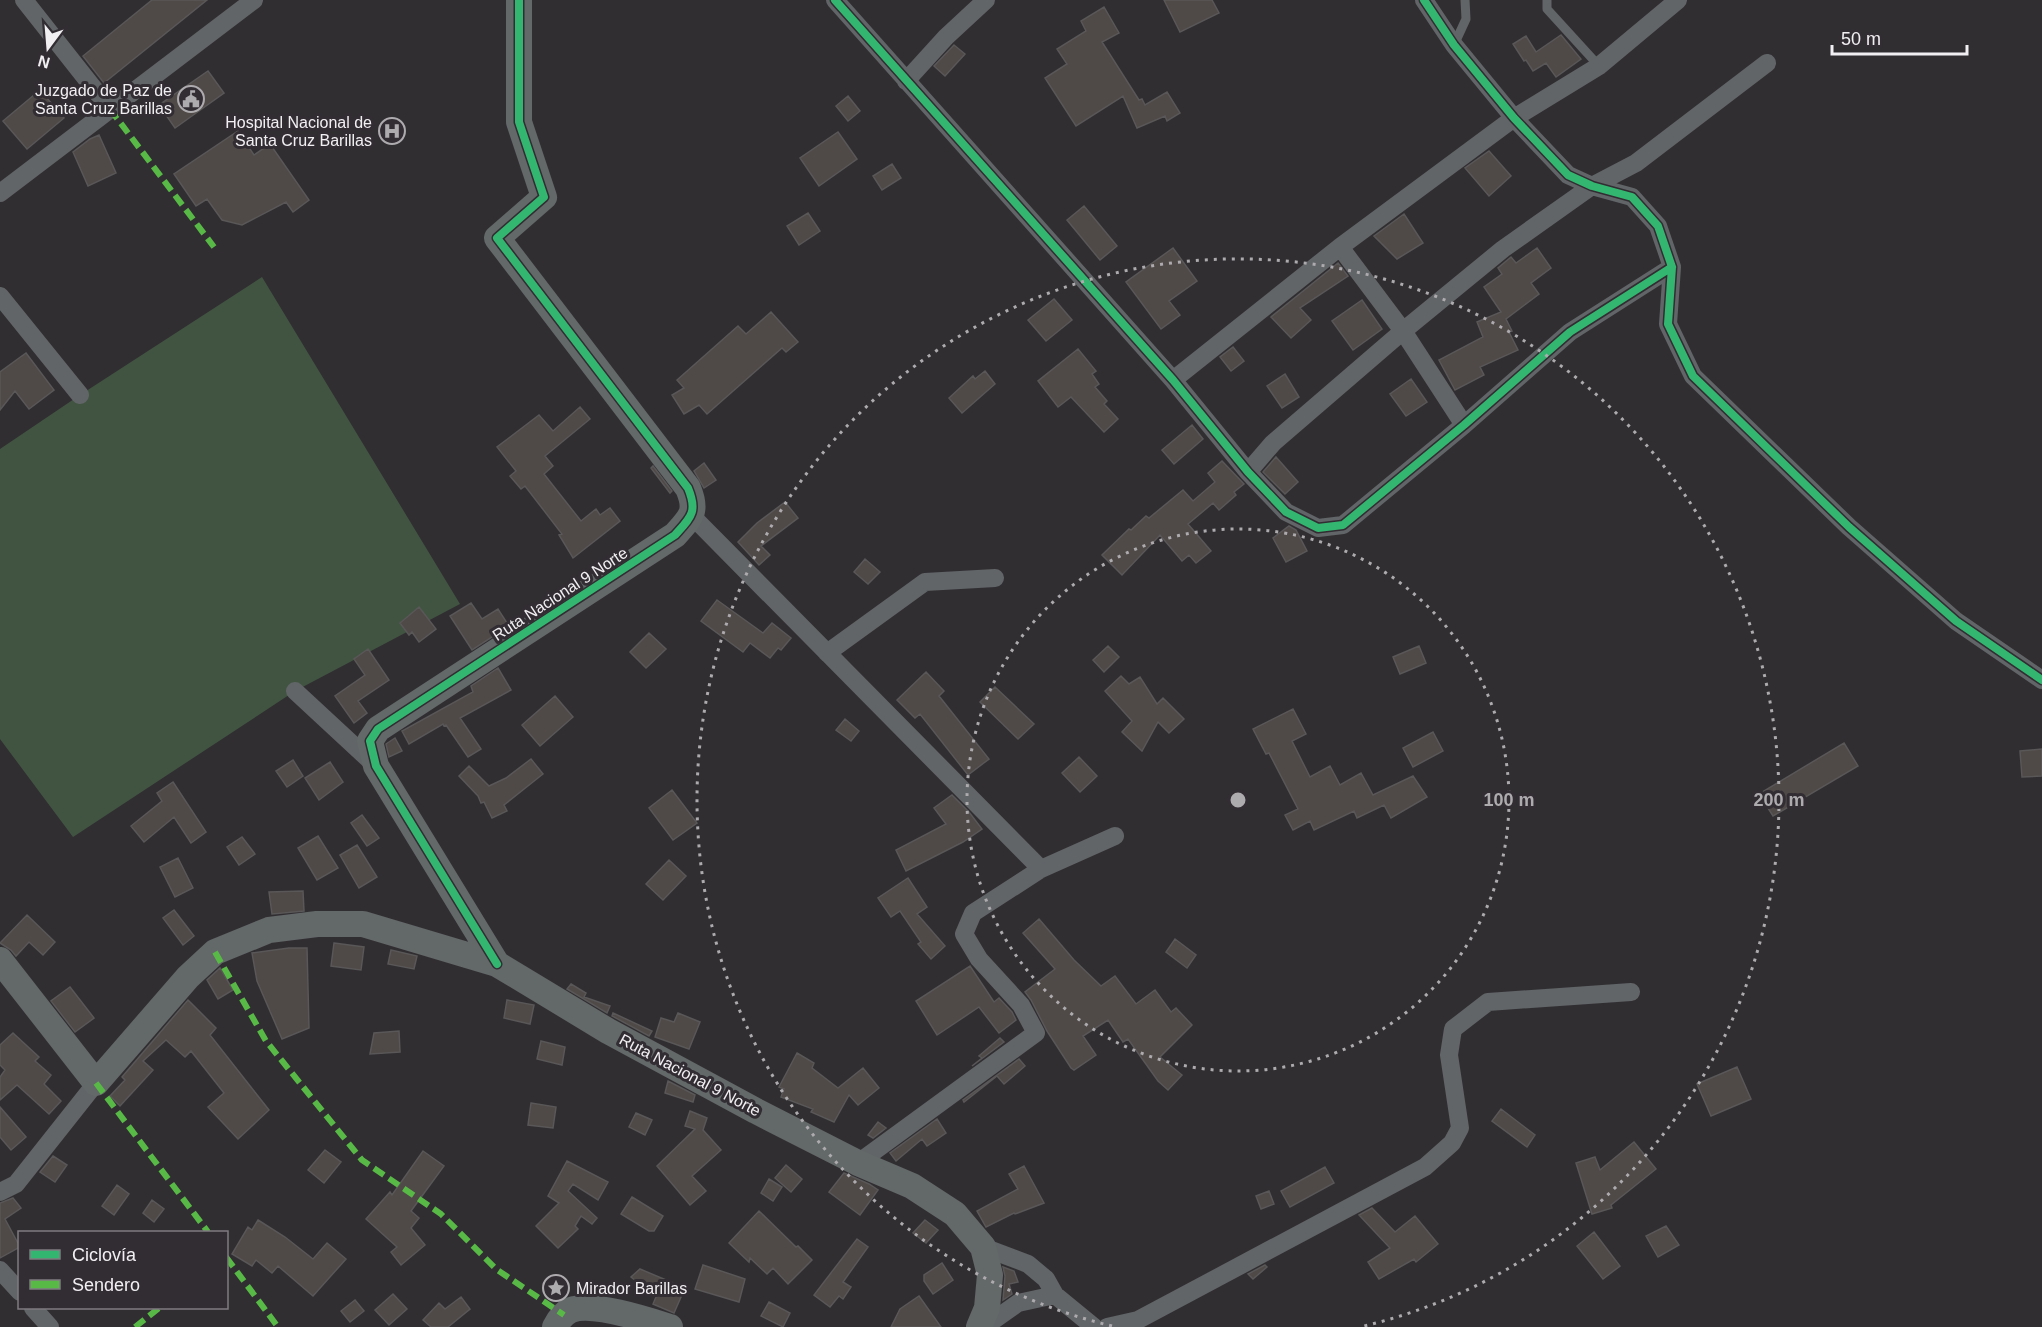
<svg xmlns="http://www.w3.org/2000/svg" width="2042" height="1327" font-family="Arial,sans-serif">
<rect width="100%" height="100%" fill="#312e32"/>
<path fill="#415442" d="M262,277l198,327 -165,87 -222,146 -73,-98v-290l80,-54z"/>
<path fill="#4f4947" stroke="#595757" stroke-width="1.5" d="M152,0h55l-103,83 -21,-27z
M1164,0h48l7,13 -39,19z
M1104,7l15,26 -17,9 37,58 3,-1 3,6 22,-13 13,21 -13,8 -2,-5 -28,12 -14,-32 -47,30 -31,-48 22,-14 -10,-15 29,-18 -5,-10z
M1561,35l20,24 -25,18 -10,-14 -13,8 -7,-11 -2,1 -11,-17 13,-8 10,16z
M954,45l11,9 -20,22 -11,-10z
M208,71l16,22 -49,35 -16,-23z
M40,90l24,28 -37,31 -24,-28z
M848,96l12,15 -12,10 -12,-15z
M238,131l16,24 16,-11 39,56 -16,12 -7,-10 -44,23 -20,-5 -15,-21 -11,7 -22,-32z
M838,132l19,27 -38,27 -19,-28z
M99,135l17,38 -28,13 -15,-34 17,-13z
M1489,151l22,25 -22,20 -24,-28z
M892,164l9,14 -19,12 -9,-14z
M1084,206l33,40 -17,14 -33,-40z
M808,213l12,18 -21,14 -12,-19z
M1404,214l19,29 -26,16 -23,-23z
M1173,248l24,33 -28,20 11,14 -19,14 -35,-47z
M1537,248l14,20 -20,15 8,11 -33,25 6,12 -3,1 9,18 -38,17 4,8 -29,15 -16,-30 44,-23 -6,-15 24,-10 -17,-25 18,-13 -4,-6 13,-11 5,6z
M1338,263l10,13 -48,32 11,12 -20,18 -20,-21z
M1054,299l18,21 -26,21 -18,-21z
M1362,300l20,29 -29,21 -21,-29z
M771,312l27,30 -12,10 -4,-4 -75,66 -8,-9 -15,9 -12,-19 12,-7 -7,-8 61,-54 8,8z
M1233,347l11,14 -13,10 -11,-14z
M1078,349l18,22 -4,3 7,10 -4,3 12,14 -3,3 14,15 -14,13 -33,-35 -13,10 -20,-26z
M26,353l28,37 -25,19 -14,-18 -15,19v-38z
M985,371l10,13 -33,29 -13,-15 24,-22 2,3z
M1285,374l14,23 -17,11 -15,-22z
M1411,379l16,23 -21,14 -16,-22z
M580,407l10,12 -45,37 8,10 -9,8 37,47 15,-12 4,6 10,-7 10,13 -47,37 -14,-23 3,-1 -37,-48 -4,3 -11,-13 6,-5 -19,-24 42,-32 14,16z
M1192,425l11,14 -29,25 -12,-14z
M1276,457l22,25 -13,12 -22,-22z
M1222,461l22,23 -10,8 2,3 -17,15 -6,-7 -25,21 23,27 -15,12 -7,-8 -7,6 -22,-26 -38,40 -20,-20 27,-26 2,1 15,-14 3,2 34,-28 10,11 22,-19 -7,-9z
M704,463l12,17 -12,8 -10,-17z
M653,466l19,25 -2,2 -19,-25z
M785,502l13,16 -37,28 9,9 -11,10 -21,-23 19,-19z
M1289,526l7,4 11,21 -21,11 -13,-24z
M865,559l15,13 -12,12 -14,-12z
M717,600l46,33 9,-10 19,15 -10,12 -3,-2 -8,10 -20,-15 -7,9 -42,-31z
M471,603l11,16 16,-10 11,17 -37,24 -22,-34z
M419,607l17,22 -17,13 -7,-10 -3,3 -9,-12z
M649,633l17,16 -20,19 -16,-16z
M1108,646l11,11 -15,15 -11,-12z
M1419,646l7,17 -26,11 -7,-17z
M368,649l21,31 -31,21 9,12 -13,10 -19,-27 30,-21 -11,-16z
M498,668l13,22 -51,28 21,31 -13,8 -22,-32 -2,1 -1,-2 -34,20 -7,-13 71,-39 -2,-6z
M926,672l18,19 -5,5 50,63 -21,16 -48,-61 -5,4 -18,-18z
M1121,676l8,8 11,-7 17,27 6,-6 21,21 -15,14 -11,-11 -16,29 -20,-19 10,-11 -27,-30z
M995,687l39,37 -16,15 -38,-37z
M555,696l18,21 -33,29 -18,-21z
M1293,709l13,25 -14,7 18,36 20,-11 10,19 21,-12 12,22 40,-19 14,21 -36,21 -7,-13 -27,13 -3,-7 -40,19 -4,-9 -17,9 -8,-15 13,-6 -29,-56 -3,1 -13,-25z
M845,719l14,12 -8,10 -15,-11z
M1433,732l10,19 -30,16 -10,-19z
M395,738l7,13 -13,6 -3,-13z
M1844,743l14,23 -85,50 -14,-22z
M2042,749v27l-20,1 -2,-26z
M1079,757l18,19 -17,16 -18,-19z
M531,759l12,15 -39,31 3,6 -15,7 -8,-16 -3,1 -3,-7 -19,-20 10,-10 20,20 17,-8z
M293,760l10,16 -16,11 -11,-16z
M330,762l13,20 -24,18 -14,-22z
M173,782l33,50 -15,11 -17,-26 -30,25 -13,-16 31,-25 -5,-8z
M672,790l25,33 -24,17 -24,-32z
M952,795l17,17 13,17 -19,13 -57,29 -10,-21 50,-26 -12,-16z
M362,815l17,23 -12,8 -16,-23z
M318,836l20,32 -21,12 -19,-32z
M242,837l13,17 -16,11 -12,-18z
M357,845l20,32 -18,11 -19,-33z
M178,858l15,30 -18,9 -15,-30z
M669,860l17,16 -23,24 -17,-16z
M908,878l19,29 -10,7 28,32 -14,13 -13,-15 3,-2 -21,-31 -9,6 -13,-19z
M303,891l1,20 -32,3 -3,-22z
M174,910l20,26 -11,9 -20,-27z
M27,915l28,27 -12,13 -14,-13 -13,14 -5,-6 -11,-7z
M1039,919l35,41 27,26 14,-10 21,28 19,-14 16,22 5,-4 16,17 -32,32 22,18 -14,15 -10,-9 -30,-42 -5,3 -15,-22 -25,16 13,19 -22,15 -3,-2 -24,-37 -16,-31 -6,-8 30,-23 -32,-36z
M1175,939l21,16 -9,13 -21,-16z
M334,943l30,4 -3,23 -30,-4z
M289,948h18l2,80 -27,11 -25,-58 -5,-28z
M391,950l26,6 -3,13 -26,-5z
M970,966l24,36 5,-4 13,14 4,8 -17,13 -20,-26 -42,28 -21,-34z
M220,968l13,22 -15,9 -11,-19z
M571,984l15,9 -2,4 26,9 -3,7 -40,-24z
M70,987l24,31 -19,14 -24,-31z
M188,1000l28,28 -6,7 59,75 -31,29 -30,-32 16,-14 -33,-42 -6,6 -19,-17 -23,21 10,9 -33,36 -10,-10 15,-16 -3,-3z
M507,1000l27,5 -4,19 -26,-6z
M613,1013l39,18 -3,5 -37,-20z
M678,1013l22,9 -11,27 -34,-12 6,-19 13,4z
M399,1031l1,21 -30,2 4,-21z
M13,1033l26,24 -4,4 16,14 -7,9 17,17 -12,13 -32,-29 -17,15v-23l5,-7 -5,-5v-20z
M1000,1038l4,4 -32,24 10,-8 -3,-2z
M541,1041l24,6 -3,18 -25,-6z
M797,1053l17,10 -2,5 26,20 25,-20 16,20 -21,17 -9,-10 -15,27 -23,-10 2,-3 -32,-12 3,-8 -5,-2z
M1019,1059l6,7 -21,18 -7,-8 -33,26 -1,-2z
M1737,1067l14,32 -40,17 -14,-32z
M668,1081l27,14 -2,7 -28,-9z
M531,1103l25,4 -3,21 -25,-3z
M0,1107l26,30 -15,13 -11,-13z
M1501,1109l34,26 -8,12 -35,-26z
M690,1111l17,7 -4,12 18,20 -29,26 14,15 -16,14 -33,-39 38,-37 -10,-3z
M636,1113l16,7 -7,15 -16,-8z
M937,1119l9,14 -19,13 -5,-7 -26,22 -6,-8z
M878,1122l8,6 -13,10 -5,-3z
M1634,1142l22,27 -45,36 1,3 -20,6 -16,-51 19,-6 5,13z
M325,1150l16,12 -17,21 -16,-13z
M423,1151l21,15 -33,45 8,7 -8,10 14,17 -24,20 -10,-13 6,-5 -31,-28 24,-27 2,3z
M53,1156l14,9 -12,17 -15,-10z
M567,1161l41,21 -10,18 -25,-16 -5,7 29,27 -5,6 -11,-8 -6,10 3,3 -20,19 -22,-22 23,-23 -11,-7z
M786,1165l16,14 -11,13 -16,-14z
M1024,1166l20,37 -29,11 -1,-1 -28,14 -9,-16 41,-22 -9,-15z
M1325,1167l9,16 -44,24 -9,-16z
M844,1173l25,11 9,6 -18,25 -31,-23z
M769,1179l13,8 -9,14 -12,-8z
M117,1185l12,9 -15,21 -12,-9z
M1269,1191l5,13 -13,5 -5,-13z
M632,1197l31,19 -9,15h-5l-28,-17z
M13,1198l8,10 -16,11 15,28 -20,11v-55z
M152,1200l12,9 -10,13 -11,-9z
M1372,1208l23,24 20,-16 23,28 -22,18 -2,-3 -35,20 -11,-17 22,-14 -31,-33z
M759,1211l37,36 2,-1 14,14 -24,24 -15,-16 -6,6 -17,-16 -1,4 -20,-19z
M258,1220l27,17 28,22 14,-16 19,16 -33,37 -35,-30 -6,7 -16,-13 -4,6 -20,-12 16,-27 4,3z
M925,1220l13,10 -12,13 -13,-10z
M1666,1226l13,19 -21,12 -12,-21z
M1594,1232l26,34 -17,13 -26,-33z
M857,1239l11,8 -25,35 8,5 -8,12 -4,-3 -9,11 -16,-12z
M942,1263l11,17 -20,14 -9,-13v-6z
M703,1265l42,14 -6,23 -44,-13z
M1265,1265l2,2 -14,12 -5,-5z
M1003,1267l11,4 4,11 -9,2 3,10 -9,6 2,-24z
M640,1269l45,19 -11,25 -21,-9 3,-7 -25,-20z
M393,1294l14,15 -18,16 -14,-15z
M919,1296l22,31h-50l9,-18z
M461,1297l9,12 -22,18h-17l-8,-7 16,-17 6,6z
M355,1300l9,11 -14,11 -9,-11z
M769,1302l21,11 -7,14 -22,-11z"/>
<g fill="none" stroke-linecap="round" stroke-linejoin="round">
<path stroke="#616567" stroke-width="9" d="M1547,0v9l52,57
M1454,45l12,-26 -1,-19"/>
<path stroke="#616567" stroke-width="18" d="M24,0l86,109
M835,0l338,380 75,92 38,40 32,16 25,-3 121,-100 106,-93 102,-65
M1424,0l30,45 60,73 54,57 24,11 40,11 26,29 14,41 -4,57 25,52 156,151 107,94 86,59
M906,81l40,-44 40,-37
M0,193l254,-193
M1340,247l63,84 61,94
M0,296l80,99
M1173,380l167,-133 174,-129 85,-52 79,-66
M1248,472l25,-29 130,-112 100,-82 89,-63 44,-23 131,-100
M692,516l349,353
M827,653l98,-71 70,-4
M295,691l81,75
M858,1163l178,-130 -15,-28 -42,-46 -15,-25 9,-21 68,-44 74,-33
M0,1192l16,-8 80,-101
M983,1247l45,17 18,15 9,16 39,32
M0,1270l20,22
M33,1308l17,19
M984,1327l34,-24 37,-8
M1107,1327l31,-7 287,-153 27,-24 8,-15 -11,-73 4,-26 35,-27 143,-10"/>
<path stroke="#636869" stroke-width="26" d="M519,0v122l25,75 -47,41 191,250c10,24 3,29 -13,47l-297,194 -8,12 6,25 121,198 111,67 148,80 102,52 54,23 43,28 28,33 7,28 -3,33 -8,19
M0,960l96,123 92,-106 27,-25 54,-22 48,-6h46l134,40
M555,1327c3,-6 9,-14 16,-17 22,-8 77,10 99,17"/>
<path stroke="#58b947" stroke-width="6" stroke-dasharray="12 6" stroke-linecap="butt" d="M110,109l104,138
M215,952l51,89 96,119 79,54 55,55 68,46
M96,1083l112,149
M226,1257l52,70
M135,1327l24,-19"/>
<defs>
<path id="cycleway" d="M835,0l338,380 75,92 38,40 32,16 25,-3 121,-100 106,-93 102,-65
M1424,0l30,45 60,73 54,57 24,11 40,11 26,29 14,41 -4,57 25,52 156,151 107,94 86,59
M497,964l-121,-198 -6,-25 8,-12 297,-194c16,-18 23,-23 13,-47l-191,-250 47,-41 -25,-75v-122"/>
</defs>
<use href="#cycleway" stroke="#322d33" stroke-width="11"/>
<use href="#cycleway" stroke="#33b770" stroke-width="8"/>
</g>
<g fill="none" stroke="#aeabaf" stroke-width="3" stroke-dasharray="3 6">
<circle cx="1238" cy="800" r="271"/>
<path d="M1112 1326A541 541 0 1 1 1364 1326"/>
</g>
<defs>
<symbol id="civic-ring" viewBox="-11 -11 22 22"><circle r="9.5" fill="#322d33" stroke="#aeabaf" stroke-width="1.5"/><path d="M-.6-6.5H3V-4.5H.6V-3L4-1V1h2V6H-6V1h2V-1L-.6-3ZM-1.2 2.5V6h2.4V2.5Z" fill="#aeabaf"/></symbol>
<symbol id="hospital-ring" viewBox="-11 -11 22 22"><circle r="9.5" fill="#322d33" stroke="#aeabaf" stroke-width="1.5"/><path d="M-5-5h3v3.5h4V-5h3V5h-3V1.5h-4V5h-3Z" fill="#aeabaf"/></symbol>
<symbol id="sight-ring" viewBox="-11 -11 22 22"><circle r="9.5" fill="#322d33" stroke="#aeabaf" stroke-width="1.5"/><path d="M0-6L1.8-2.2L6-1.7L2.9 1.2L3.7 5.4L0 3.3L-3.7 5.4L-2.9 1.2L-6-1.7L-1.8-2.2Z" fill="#aeabaf"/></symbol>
</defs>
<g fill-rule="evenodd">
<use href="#civic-ring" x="176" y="84" width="30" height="30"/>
<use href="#hospital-ring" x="377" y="116" width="30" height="30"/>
<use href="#sight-ring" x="541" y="1273" width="30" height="30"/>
</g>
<g text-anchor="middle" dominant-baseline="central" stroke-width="6" stroke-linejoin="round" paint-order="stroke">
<g font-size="16" fill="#f2eff3" stroke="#322d33" text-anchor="end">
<text x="172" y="90">Juzgado de Paz de<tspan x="172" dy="18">Santa Cruz Barillas</tspan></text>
<text x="372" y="122">Hospital Nacional de<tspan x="372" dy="18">Santa Cruz Barillas</tspan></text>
<text x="576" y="1288" text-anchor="start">Mirador Barillas</text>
</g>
<g font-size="16" fill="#f2eff3" stroke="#322d33">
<text transform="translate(560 594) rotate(-33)">Ruta Nacional 9 Norte</text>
<text transform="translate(690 1075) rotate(28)">Ruta Nacional 9 Norte</text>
</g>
</g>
<circle cx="1238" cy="800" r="9" fill="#aeabaf" stroke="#322d33" stroke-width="3"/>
<g font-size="18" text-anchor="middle" font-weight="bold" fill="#aeabaf" stroke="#322d33" stroke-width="6" stroke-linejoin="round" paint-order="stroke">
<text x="1509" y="806">100 m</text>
<text x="1779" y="806">200 m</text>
</g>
<rect x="18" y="1231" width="210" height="78" fill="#322d33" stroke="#7f7b80" stroke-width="1.5"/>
<rect x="30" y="1250" width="30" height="9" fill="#33b770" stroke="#7f7b80" stroke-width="1.5"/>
<text x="72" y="1261" font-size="18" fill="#f2eff3">Ciclovía</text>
<rect x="30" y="1280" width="30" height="9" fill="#58b947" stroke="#7f7b80" stroke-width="1.5"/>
<text x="72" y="1291" font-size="18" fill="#f2eff3">Sendero</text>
<g transform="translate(48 48) rotate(196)" stroke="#322d33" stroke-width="4.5" paint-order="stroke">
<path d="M0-4.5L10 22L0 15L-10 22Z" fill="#f2eff3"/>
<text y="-9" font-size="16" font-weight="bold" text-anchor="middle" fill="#f2eff3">N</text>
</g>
<path d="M1832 45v9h135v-9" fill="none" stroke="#f2eff3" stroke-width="3"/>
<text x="1841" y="45" font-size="18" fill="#f2eff3" stroke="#322d33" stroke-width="4.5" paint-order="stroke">50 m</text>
</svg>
